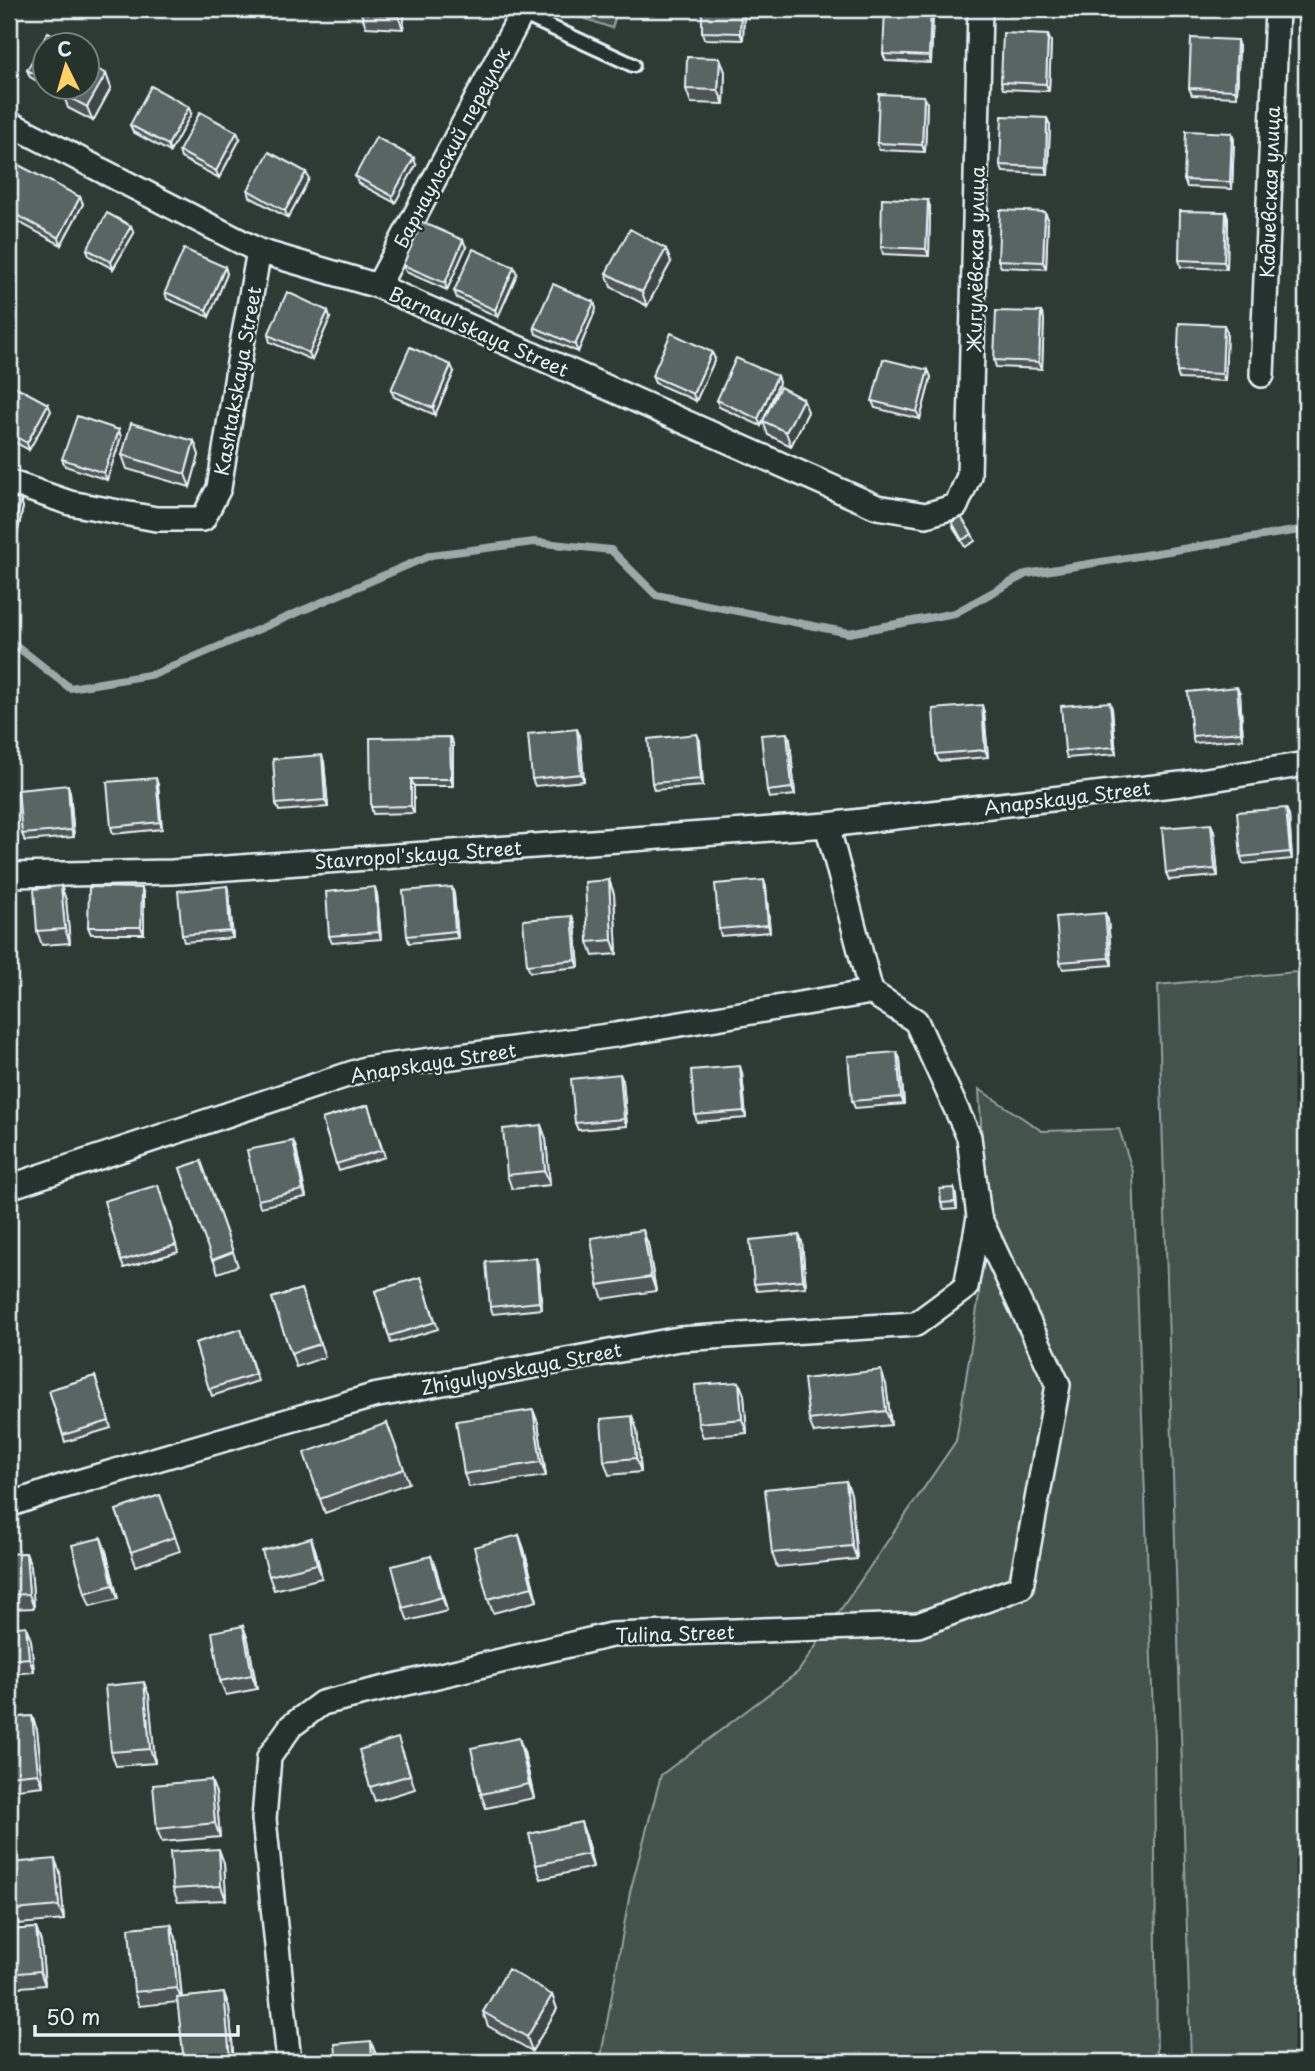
<svg xmlns="http://www.w3.org/2000/svg" width="1315" height="2071" font-family="'Playpen Sans',sans-serif">
<rect width="100%" height="100%" fill="#2e3b35"/>
<filter id="ink" filterUnits="userSpaceOnUse"><feTurbulence type="fractalNoise" baseFrequency=".0143" numOctaves="2"/><feDisplacementMap in="SourceGraphic" scale="14" xChannelSelector="R" yChannelSelector="G"/><feConvolveMatrix kernelMatrix="1 2 1 2 8 2 1 2 1" color-interpolation-filters="sRGB"/></filter>
<g filter="url(#ink)">
<path fill="#45524e" stroke="#96a2a3" stroke-width="2" d="M556,9h62l-6,19z
M1306,971v1091h-115l-33,-1077z
M979,1089l63,42 77,-2 14,43 21,569 3,321h-557l30,-170 31,-117 137,-103 158,-231 23,-145 6,-102z"/>
<g fill="none" stroke-linecap="round" stroke-linejoin="round">
<path stroke="#9da8a9" stroke-width="8" d="M9,640l61,48 85,-14 276,-119 103,-13 77,8 45,45 193,38 106,-20 71,-39 280,-45"/>
<defs>
<path id="lane" d="M522,14l111,51"/>
<path id="street" d="M9,123l250,128 119,35 499,221 49,8 30,-9 13,-30 11,-467
M378,286l146,-277
M1262,375l15,-366
M9,482l61,21 86,16h47l16,-31 22,-138 18,-99
M9,875l163,-3 655,-47 354,-41 125,-20
M9,1187l356,-118 250,-34 256,-43
M9,1505l52,-18 312,-91 306,-57 237,-15 50,-37 13,-70 -10,-80 -53,-116 -45,-29 -44,-167
M289,2062l-25,-243 5,-62 22,-31 31,-23 289,-68 307,-10 103,-38 37,-202 -79,-168"/>
</defs>
<use href="#lane" stroke="#e8f1f8" stroke-width="18"/>
<use href="#street" stroke="#e8f1f8" stroke-width="28"/>
<use href="#lane" stroke="#26332d" stroke-width="12"/>
<use href="#street" stroke="#26332d" stroke-width="23"/>
</g>
<path fill="#4d5755" stroke="#e8f1f8" stroke-width="2" d="M405,9l-2,20 -37,-2 -5,-14z
M744,9l-1,31 -39,-1 -2,-7z
M1009,9h46v3l-46,-2z
M933,14l-2,49 -45,-2 -3,-7z
M1051,42l-2,49 -46,-2 -2,-7z
M46,46v40l-16,-9 -3,-7z
M1239,47l-2,50 -45,-2 -3,-7z
M720,58l5,14 -1,32 -33,-1 -5,-14z
M106,74l5,14 -18,33 -25,-13 -4,-12 -15,-8h39z
M927,103l-2,49 -46,-2 -2,-7z
M191,114l-21,38 -37,-20 -3,-7z
M1050,125l-2,49 -45,-2 -3,-7z
M1306,132v57h-2l-3,-7z
M1232,133l2,7 -2,49 -45,-2 -3,-7z
M240,139l-21,39 -38,-20 -2,-7z
M416,165l-21,38 -37,-20 -3,-7z
M9,166l71,31 3,7 -22,41 -52,-28z
M309,179l-21,39 -38,-21 -2,-7z
M930,207l-1,49 -46,-2 -2,-7z
M1226,212l2,7 -1,50 -46,-2 -2,-7z
M1048,219l-2,50 -45,-2 -3,-7z
M134,233l-21,36 -24,-13 -2,-7z
M466,247l-19,43 -41,-18 -3,-7z
M671,262l-24,44 -36,-19 -5,-14z
M225,267l2,7 -18,43 -42,-18 -2,-7z
M517,274l-19,43 -41,-19 -3,-7z
M594,302l2,7 -18,43 -42,-18 -2,-7z
M1041,312l3,7 -2,50 -46,-2 -2,-7z
M330,318l-18,42 -42,-18 -2,-7z
M1227,332l-2,49 -46,-2 -2,-7z
M715,359l-19,42 -41,-18 -3,-7z
M928,370l3,7 -11,42 -45,-11 -3,-7z
M454,372l-19,43 -41,-18 -3,-7z
M777,376l2,7 -18,43 -42,-19 -2,-7z
M9,387l42,24 -22,39 -20,-11z
M803,399l5,13 -17,34 -23,-11 -5,-14z
M121,437l-14,43 -42,-14 -3,-7z
M194,441l5,14 -9,32 -63,-18 -5,-14z
M9,497l14,10 -6,28 -8,-1z
M952,522l20,12 3,7 -10,6 -11,-18z
M1240,694l3,45 -49,4 -2,-7z
M1112,709l4,45 -49,4 -2,-7z
M984,712l4,45 -49,4 -3,-7z
M697,734l3,7 3,45 -49,4 -2,-7z
M580,736l4,45 -49,5 -3,-7z
M790,740l5,55 -26,3 -2,-7z
M453,744v42h-39v27l-41,1 -2,-7z
M324,762l4,45 -49,4 -3,-7z
M158,785l4,44 -49,5 -2,-7z
M70,792l4,45 -49,4 -3,-7z
M1289,815l3,44 -49,5 -2,-7z
M1214,831l4,45 -49,4 -3,-7z
M609,880l5,14 3,60 -24,2 -5,-14z
M61,886l5,14 4,43 -28,2 -5,-14z
M227,886l2,7 4,45 -49,4 -2,-7z
M766,887l4,45 -49,4 -2,-7z
M377,894l4,45 -49,4 -3,-7z
M454,894l4,44 -49,5 -2,-7z
M144,895v39h-53l-3,-7z
M1105,913l3,7 4,45 -49,4 -3,-7z
M572,916l3,7 4,44 -49,5 -3,-7z
M900,1059l4,45 -49,4 -3,-7z
M742,1073l4,45 -49,4 -2,-7z
M623,1081l4,45 -49,4 -3,-7z
M368,1105l17,52 -46,14 -17,-52z
M541,1125l5,14 4,46 -38,4 -5,-14z
M293,1141l3,7 10,49 -46,10 -2,-7z
M201,1161l37,105 -20,7 -38,-105z
M954,1188l2,7 1,14 -13,1 -3,-7z
M161,1192l17,60 -54,16 -3,-7z
M799,1235l3,7 4,45 -49,4 -3,-7z
M648,1244l8,47 -53,8 -5,-14z
M536,1258l2,7 4,44 -49,5 -3,-7z
M421,1277l17,52 -47,14 -16,-52z
M301,1289l24,68 -29,10 -24,-69z
M241,1329l17,52 -46,15 -17,-53z
M95,1376l16,52 -46,14 -16,-52z
M739,1382l5,13 3,38 -44,4 -5,-14z
M886,1384l5,41 -77,8 -5,-13z
M533,1410l5,13 8,53 -77,11 -5,-13z
M632,1416l5,14 4,42 -32,3 -5,-14z
M387,1423l22,60 -84,30 -5,-14z
M846,1481l5,13 6,65 -80,8 -5,-14z
M160,1495l20,56 -44,15 -20,-56z
M519,1535l5,14 13,52 -44,12 -5,-14z
M101,1538l5,13 12,48 -28,7 -5,-13z
M311,1538l5,14 6,26 -48,12 -5,-14z
M26,1553l5,14 3,41 -25,1v-55z
M431,1556l5,13 11,42 -39,10 -5,-13z
M243,1626l5,14 9,49 -31,6 -6,-14z
M9,1628l22,12 3,32 -25,2z
M149,1696l6,67 -39,3 -5,-14z
M32,1716l5,14 6,56 -34,4v-72z
M403,1752l12,37 -40,12 -5,-14z
M524,1752l10,46 -48,10 -5,-14z
M216,1793l4,44 -58,5 -5,-13z
M586,1836l7,31 -52,12 -5,-14z
M224,1863l2,37 -48,2 -5,-13z
M60,1873l4,47 -45,4 -5,-14z
M171,1924l5,14 6,60 42,-5 5,14 5,55h-50l-6,-60 -39,4 -5,-14z
M36,1928l5,14 4,43 -36,3v-58z
M552,1995l5,14 -25,42 -44,-25 -5,-14z"/>
<path fill="#3e4745" stroke="#e8f1f8" stroke-width="2" d="M399,9h6l-2,20 -5,-13z
M741,9h3l-1,31 -3,-7z
M931,9l2,5 -2,49 -2,-7z
M1048,35l3,7 -2,49 -3,-7z
M1237,40l2,7 -2,50 -2,-7z
M720,58l5,14 -1,32 -6,-14z
M106,74l5,14 -18,33 -6,-14z
M924,96l3,7 -2,49 -3,-7z
M189,107l2,7 -21,38 -2,-7z
M1047,118l3,7 -2,49 -2,-7z
M237,132l3,7 -21,39 -3,-7z
M1232,133l2,7 -2,49 -2,-7z
M414,158l2,7 -21,38 -3,-7z
M306,172l3,7 -21,39 -3,-7z
M80,197l3,7 -22,41 -2,-7z
M928,200l2,7 -1,49 -3,-7z
M1045,212l3,7 -2,50 -3,-7z
M1226,212l2,7 -1,50 -3,-7z
M131,226l3,7 -21,36 -2,-7z
M463,240l3,7 -19,43 -2,-7z
M666,249l5,13 -24,44 -5,-14z
M225,267l2,7 -18,43 -3,-7z
M514,267l3,7 -19,43 -3,-7z
M594,302l2,7 -18,43 -3,-7z
M328,311l2,7 -18,42 -3,-7z
M1041,312l3,7 -2,50 -3,-7z
M1224,325l3,7 -2,49 -3,-7z
M712,352l3,7 -19,42 -3,-7z
M451,365l3,7 -19,43 -2,-7z
M928,370l3,7 -11,42 -3,-7z
M777,376l2,7 -18,43 -3,-7z
M803,399l5,13 -17,34 -5,-14z
M48,404l3,7 -22,39 -2,-7z
M119,430l2,7 -14,43 -3,-7z
M194,441l5,14 -9,32 -5,-13z
M21,500l2,7 -6,28 -3,-7z
M1237,687l3,7 3,45 -2,-7z
M1110,702l2,7 4,45 -2,-7z
M982,705l2,7 4,45 -3,-7z
M577,729l3,7 4,45 -3,-7z
M787,733l3,7 5,55 -3,-7z
M697,734l3,7 3,45 -2,-7z
M450,737l3,7v42l-2,-7z
M322,755l2,7 4,45 -3,-7z
M156,778l2,7 4,44 -2,-7z
M411,779l3,7v27l-3,-7z
M68,785l2,7 4,45 -3,-7z
M1286,808l3,7 3,44 -2,-7z
M1211,824l3,7 4,45 -3,-7z
M609,880l5,14 3,60 -5,-14z
M764,880l2,7 4,45 -2,-7z
M61,886l5,14 4,43 -5,-14z
M227,886l2,7 4,45 -3,-7z
M375,887l2,7 4,45 -2,-7z
M452,887l2,7 4,44 -3,-7z
M142,888l2,7v39l-3,-7z
M1105,913l3,7 4,45 -3,-7z
M572,916l3,7 4,44 -3,-7z
M897,1052l3,7 4,45 -3,-7z
M740,1066l2,7 4,45 -2,-7z
M620,1074l3,7 4,45 -3,-7z
M541,1125l5,14 4,46 -5,-14z
M293,1141l3,7 10,49 -3,-7z
M954,1188l2,7 1,14 -2,-7z
M643,1230l5,14 8,47 -5,-14z
M799,1235l3,7 4,45 -3,-7z
M536,1258l2,7 4,44 -3,-7z
M881,1370l5,14 5,41 -5,-14z
M739,1382l5,13 3,38 -5,-14z
M533,1410l5,13 8,53 -5,-14z
M632,1416l5,14 4,42 -5,-14z
M846,1481l5,13 6,65 -5,-13z
M519,1535l5,14 13,52 -5,-14z
M101,1538l5,13 12,48 -5,-14z
M311,1538l5,14 6,26 -5,-14z
M26,1553l5,14 3,41 -5,-14z
M431,1556l5,13 11,42 -5,-14z
M26,1626l5,14 3,32 -5,-14z
M243,1626l5,14 9,49 -5,-14z
M144,1682l5,14 6,67 -5,-14z
M32,1716l5,14 6,56 -5,-13z
M519,1738l5,14 10,46 -5,-14z
M211,1780l5,13 4,44 -5,-14z
M581,1822l5,14 7,31 -5,-13z
M219,1849l5,14 2,37 -5,-14z
M55,1859l5,14 4,47 -5,-14z
M171,1924l5,14 6,64 -5,-14z
M36,1928l5,14 4,43 -5,-14z
M224,1993l5,14 5,55h-3l-1,-3z
M552,1995l5,14 -25,42 -5,-14z
M371,2041l5,14v7h-4z"/>
<path fill="#596563" stroke="#e8f1f8" stroke-width="2" d="M362,9h37l-1,7 -37,-3z
M702,9h39l-1,24 -38,-1z
M885,9h46l-2,47 -46,-2z
M48,32l26,14h-28v34l-19,-10z
M1003,33l45,2 -2,49 -45,-2z
M1191,38l46,2 -2,50 -46,-2z
M687,57l33,1 -2,32 -32,-1z
M88,64l18,10 -19,33 -24,-13 3,-6h22z
M151,86l38,21 -21,38 -38,-20z
M879,94l45,2 -2,49 -45,-2z
M200,112l37,20 -21,39 -37,-20z
M1002,116l45,2 -1,49 -46,-2z
M1186,131l46,2 -2,49 -46,-2z
M1303,132h3v50h-5z
M376,137l38,21 -22,38 -37,-20z
M269,152l37,20 -21,39 -37,-21z
M11,161l69,36 -21,41 -50,-27v-45z
M882,198l46,2 -2,49 -45,-2z
M1000,210l45,2 -2,50 -45,-2z
M1180,211l46,1 -2,50 -45,-2z
M107,213l24,13 -20,36 -24,-13z
M1306,217v50h-2z
M422,222l41,18 -18,43 -42,-18z
M630,229l36,20 -24,43 -36,-19z
M184,249l41,18 -19,43 -41,-18z
M473,249l41,18 -19,43 -41,-19z
M553,284l41,18 -19,43 -41,-18z
M287,292l41,19 -19,42 -41,-18z
M996,311l45,1 -2,50 -45,-2z
M1306,321v50l-3,-1z
M1179,323l45,2 -2,49 -45,-2z
M671,333l41,19 -19,42 -41,-18z
M410,347l41,18 -18,43 -42,-18z
M736,358l41,18 -19,43 -41,-19z
M883,359l45,11 -11,42 -45,-11z
M11,384l37,20 -21,39 -18,-10v-46z
M780,387l23,12 -17,33 -23,-11z
M77,416l42,14 -15,43 -42,-14z
M131,423l63,18 -9,33 -63,-19z
M9,497l12,3 -7,28 -5,-1z
M961,517l11,17 -10,6 -10,-18z
M1237,687l4,45 -49,4 -4,-44z
M1110,702l4,45 -49,4 -4,-45z
M982,705l3,45 -49,4 -3,-45z
M577,729l4,45 -49,5 -4,-45z
M787,733l5,55 -25,3 -6,-56z
M697,734l4,45 -49,4 -4,-44z
M450,737l1,42h-40v27l-40,1 -1,-69z
M322,755l3,45 -49,4 -3,-45z
M156,778l4,44 -49,5 -4,-45z
M68,785l3,45 -49,4 -4,-44z
M1286,808l4,44 -49,5 -4,-45z
M1211,824l4,45 -49,4 -4,-45z
M609,880l3,60 -24,2 -3,-60z
M764,880l4,45 -49,4 -4,-45z
M61,886l4,43 -28,2 -3,-42z
M227,886l3,45 -48,4 -4,-44z
M89,887l53,1 -1,39h-53z
M375,887l4,45 -50,4 -3,-44z
M452,887l3,44 -48,5 -4,-45z
M1105,913l4,45 -49,4 -4,-45z
M572,916l4,44 -49,5 -4,-45z
M897,1052l4,45 -49,4 -4,-45z
M740,1066l4,45 -49,4 -4,-45z
M620,1074l4,45 -49,4 -4,-44z
M368,1105l14,45 -46,14 -14,-45z
M541,1125l4,46 -38,4 -4,-46z
M293,1141l10,49 -45,10 -11,-50z
M201,1161l32,91 -21,8 -32,-92z
M158,1185l18,60 -55,16 -17,-60z
M954,1188l1,14 -14,1 -1,-14z
M643,1230l8,47 -53,8 -7,-47z
M799,1235l4,45 -49,4 -4,-44z
M536,1258l3,44 -49,5 -4,-45z
M421,1277l14,45 -46,14 -14,-45z
M301,1289l19,55 -29,9 -19,-55z
M241,1329l14,45 -46,15 -14,-46z
M881,1370l5,41 -77,9 -5,-41z
M95,1376l14,45 -46,14 -14,-45z
M739,1382l3,37 -44,4 -3,-38z
M533,1410l8,52 -77,12 -8,-53z
M632,1416l4,42 -32,3 -3,-42z
M387,1423l17,46 -84,30 -16,-46z
M846,1481l6,65 -80,7 -7,-64z
M160,1495l15,42 -44,15 -15,-42z
M519,1535l13,52 -44,12 -14,-52z
M101,1538l12,47 -28,8 -13,-48z
M311,1538l6,26 -48,12 -7,-25z
M26,1553l3,41 -20,1v-41z
M431,1556l11,41 -39,11 -11,-42z
M26,1626l3,32 -20,2v-32z
M243,1626l9,49 -32,6 -8,-49z
M144,1682l6,67 -39,3 -6,-66z
M32,1716l6,57 -29,3v-58z
M398,1738l12,37 -40,12 -11,-37z
M519,1738l10,46 -48,10 -10,-46z
M211,1780l4,43 -58,6 -4,-44z
M581,1822l7,32 -52,11 -7,-31z
M219,1849l2,37 -48,3 -3,-37z
M55,1859l4,47 -45,4 -4,-47z
M171,1924l6,64 -43,4 -5,-64z
M36,1928l4,43 -31,3v-44z
M508,1969l44,26 -25,42 -44,-25z
M224,1993l6,66 -30,3h-16l-7,-64z
M371,2041l1,21h-35l-2,-18z"/>
</g>
<g text-anchor="middle" dominant-baseline="central" stroke-width="5" stroke-linejoin="round" paint-order="stroke">
<g font-size="19" fill="#e8f1f8" stroke="#26332d">
<text transform="translate(451 147) rotate(-62)">Барнаульский переулок</text>
<text transform="translate(1269 192) rotate(-88)">Кадиевская улица</text>
<text transform="translate(975 259) rotate(-89)">Жигулёвская улица</text>
<text transform="translate(479 331) rotate(24)">Barnaul'skaya Street</text>
<text transform="translate(237 381) rotate(-80)">Kashtakskaya Street</text>
<text transform="translate(1067 797) rotate(-7)">Anapskaya Street</text>
<text transform="translate(418 854) rotate(-4)">Stavropol'skaya Street</text>
<text transform="translate(433 1062) rotate(-9)">Anapskaya Street</text>
<text transform="translate(521 1368) rotate(-11)">Zhigulyovskaya Street</text>
<text transform="translate(675 1633) rotate(-2)">Tulina Street</text>
</g>
</g>
<rect width="1315" height="2071" fill="none" stroke="#26332d" stroke-width="35"/>
<rect x="18" y="18" width="1280" height="2036" fill="none" stroke="#e8f1f8" stroke-width="2.5" filter="url(#ink)"/>
<g transform="translate(66 66) rotate(355)"><circle r="33" fill="#26332d" stroke="#747f7e" stroke-width="2"/>
<path d="M0-5L12 26L0 18L-12 26Z" fill="#ffd166"/>
<text y="-10" font-size="19" font-weight="bold" text-anchor="middle" fill="#e8f1f8">С</text>
</g>
<path d="M35 2025v10h203v-10" fill="none" stroke="#e8f1f8" stroke-width="3.5"/>
<text x="46" y="2025" font-size="21" fill="#e8f1f8" stroke="#26332d" stroke-width="5" paint-order="stroke">50 m</text>
</svg>
